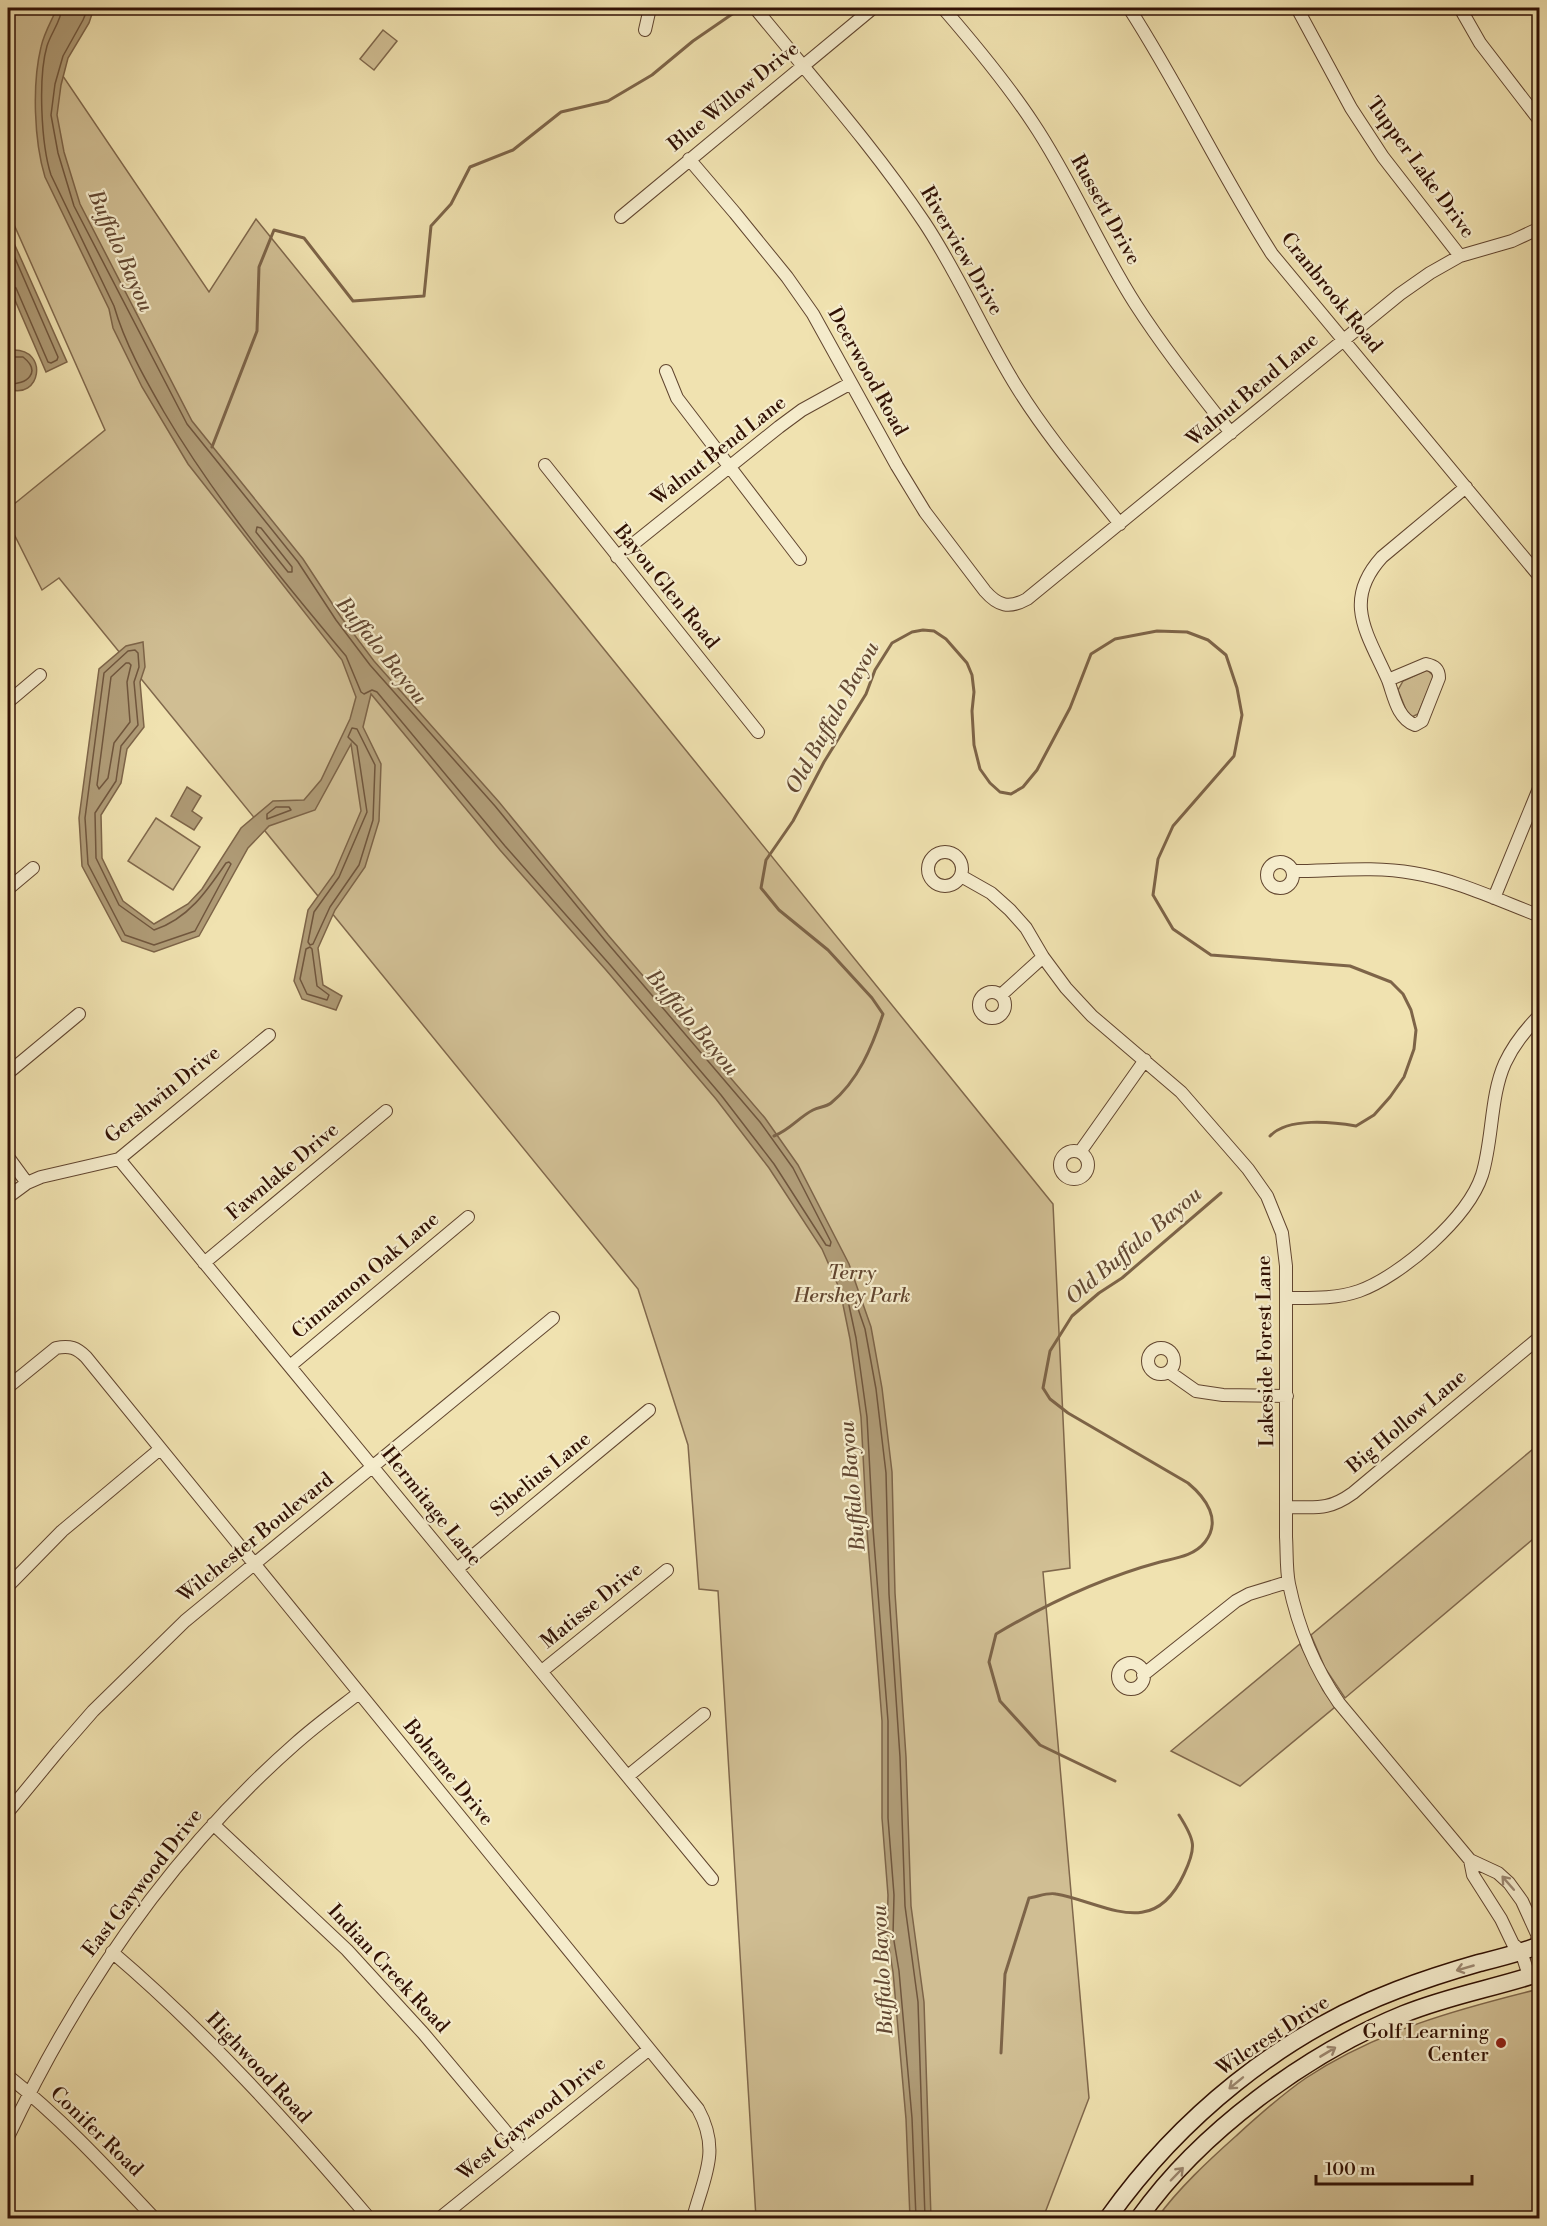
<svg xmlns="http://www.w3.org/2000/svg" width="1547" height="2226" font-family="'Libre Bodoni',serif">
<rect width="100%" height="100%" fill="#f0e2b0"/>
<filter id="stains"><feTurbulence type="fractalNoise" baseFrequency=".00333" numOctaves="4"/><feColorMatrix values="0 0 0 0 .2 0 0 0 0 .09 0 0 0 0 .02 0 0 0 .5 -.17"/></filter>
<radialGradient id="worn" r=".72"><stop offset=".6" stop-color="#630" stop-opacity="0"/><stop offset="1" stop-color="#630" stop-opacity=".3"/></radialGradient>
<path fill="#d0be93" stroke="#80684c" stroke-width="1.5" d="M8,8h66l-24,49 159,235 47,-73 797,985 17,364 -27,4 46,526 -46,120h-287l-38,-627 -19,-2 -11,-144 -50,-156 -579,-711 -17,12 -34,-68v-13l97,-79 -97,-219z
M383,30l14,11 -23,29 -14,-11z
M1427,670l7,6 -16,38 -6,3 -4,-2 -10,-25 5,-9z
M156,818l44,29 -27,43 -45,-29z
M1539,1444v90l-194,164 -20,-30 -14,-33z
M1300,1644l23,46 12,17 -95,79 -69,-35z
M1539,1989v229h-382c22,-30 51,-57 79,-82 22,-20 45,-41 70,-58 71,-47 152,-69 233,-89z"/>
<path fill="#af9b76" stroke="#7d6448" stroke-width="1.5" d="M57,8h37l-5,15 -21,35 -7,27 -4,30 7,37 16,52 112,217 111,138 38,58 33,44 125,141 109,133 157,183 33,47 51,99 22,63 11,61 10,84 3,121 11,164 5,149 13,96 7,216h-21l-4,-99 -13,-147 -6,-36 1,-41 -6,-77v-97l-15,-191 -6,-113 -11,-78 -10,-49 -18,-41 -53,-81 -53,-69 -110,-129 -106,-120 -129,-156 -8,33 18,37 -2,57 -14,46 -30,43 -17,38 5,37 19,11 -6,14 -34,-11 -8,-18 14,-71 26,-36 27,-63 -10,-67 -36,66 -46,16 -21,22 -49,88 -45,16 -32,-11 -40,-75 -3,-48 20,-149 27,-23 17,-4 2,25 -5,15 4,45 -17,22 -6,34 -20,32 1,43 21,43 31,23 34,-20 14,-15 39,-61 32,-27 31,-1 17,-20 29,-61 6,-22 -14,-37 -154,-196 -46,-77 -29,-59 -4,-19 -64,-132c-11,-36 -13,-93 -4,-130 3,-14 11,-27 16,-39z
M9,232l58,130 -21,10 -38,-88v-51z
M13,350c36,-1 28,51 -5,39v-37z
M187,787l14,9 -9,15 10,7 -8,12 -23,-14z"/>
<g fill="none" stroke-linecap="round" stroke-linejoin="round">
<path stroke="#70563d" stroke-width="1.5" d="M62,8c-1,13 -11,25 -15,38 -9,31 -6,98 4,129l63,131c11,38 31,73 50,106 51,87 118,168 182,244l15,36 3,2 8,-4 5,2 128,154 106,120 110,129 53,69 52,81 4,1 1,-4 -38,-74 -33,-46 -156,-183 -109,-133 -125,-141 -34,-45 -38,-58 -111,-138 -113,-218 -16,-53 -7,-38 4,-31 8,-28 20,-36 5,-12
M8,242l50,115 -1,3 -6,3 -3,-1 -32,-74 -8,-4
M8,357h15c19,15 4,28 -15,27
M257,527l4,1 31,39v5h-4l-32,-40z
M135,650l3,3 1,14 -5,15 4,43 -17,21 -5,35 -21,32 1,45 23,47 35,25c34,-11 53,-39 72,-67l3,-1 2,2 -36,67 -41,14 -29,-10 -37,-71 -3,-46 19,-145 24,-22z
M126,663h3l2,2 -4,17 3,40 -16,21 -6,35 -9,11 -2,-4 14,-108z
M352,728l5,1 18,36 -2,55 -14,45 -29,42 -17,37 -3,1 -2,-3 6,-30 25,-35 28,-65 -10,-66 -9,-9z
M276,807h13l2,3 -24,9v-5z
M310,947l2,2 5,37 12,9 -2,5 -20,-6 -7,-15 6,-30z
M916,2218l-4,-100 -13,-147 -6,-36 1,-40 -6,-77v-97l-15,-192 -6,-112 -11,-79 -9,-42 3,-3 3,1 12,35 11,60 10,84 3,121 11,163 5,149 13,96 7,216"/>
<path stroke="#7d6448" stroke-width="3" d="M212,447l45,-116 2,-64 15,-37 30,8 49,63 71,-5 7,-70 20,-22 19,-37 43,-17 48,-38 47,-11 44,-26 41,-34 48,-33
M774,1136c16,-6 25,-19 39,-26 6,-3 13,-3 18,-7 27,-22 41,-56 52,-89l-11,-16 -44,-48 -49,-40 -18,-22 5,-28 27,-39 31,-59 42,-68 9,-24 17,-27 20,-11 11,-2 11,1 12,8 21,24 5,12 2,17 -2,19 2,34 6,24 10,14 10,9 11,2 12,-7 14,-17 33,-62 21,-54 24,-15 42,-8 30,1 21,8 18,15 11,33 5,27 -8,41 -61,70 -15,33 -5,36 20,34 38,26 139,11 41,16 12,12 8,16 5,20 -2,19 -10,28 -14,20 -16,18 -18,11c-23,-4 -68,-9 -86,10
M1115,1781l-75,-36 -40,-44 -11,-39 7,-28c52,-31 105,-56 164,-72 16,-4 34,-6 45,-20 17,-22 1,-44 -17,-59l-120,-70 -18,-14 -7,-11 7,-37 22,-35 27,-23 23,-15 99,-85
M1001,2053l4,-79 24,-76c8,-1 19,-6 27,-4 50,9 97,47 128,-20 13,-27 11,-34 -5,-59"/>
<defs>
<path id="street" d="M755,8c57,70 119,139 169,214 36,54 60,113 94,167 30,48 67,91 102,135
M943,8c32,37 63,74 90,115 39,58 65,123 103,182 29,45 62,87 95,128
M1129,8c51,79 92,166 143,246l268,323
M1297,8l54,100 32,49 77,99
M1460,8l20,35 60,78
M645,30l5,-22
M689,159l46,54 52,64 26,37 84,152 28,46 60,79c13,15 24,18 42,8l373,-305 30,-21 30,-17 52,-15 28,-13
M621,217l252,-209
M666,371l11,27 123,161
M545,465l213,267
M617,557l162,-130 23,-17 49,-27
M1426,664c9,2 13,5 13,14l-17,43 -7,4c-18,-7 -21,-29 -27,-45z
M1388,680c-21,-47 -46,-79 -6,-123l84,-70
M8,702l32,-27
M928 869a17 17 0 1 1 34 0a17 17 0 1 1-34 0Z
M1267 875a13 13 0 1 1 26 0a13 13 0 1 1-26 0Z
M1293,871c39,0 81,-5 120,2 44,7 85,27 127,43
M961,876l30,17 19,17 16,18 17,29 23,31 26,28 89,76 67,77 19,27 15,37 4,33v271c1,15 0,32 3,47 9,43 25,83 50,119l131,157 28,13 11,10 13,18 15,33 2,18
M8,889l25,-21
M1494,898l46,-112
M979 1005a13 13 0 1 1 26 0a13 13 0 1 1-26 0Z
M1001,995l42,-38
M8,1073l71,-59
M1060 1165a14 14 0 1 1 28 0a14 14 0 1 1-28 0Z
M1080,1152l65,-92
M8,1157l19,26
M119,1159l593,720
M8,1197l19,-14 14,-6 78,-18 150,-124
M204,1263l182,-152
M1287,1298c24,0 49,1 72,-7 42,-15 109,-73 123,-116 11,-35 8,-79 23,-112 8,-17 21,-34 35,-48
M1148 1361a13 13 0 1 1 26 0a13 13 0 1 1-26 0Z
M290,1366l178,-149
M1169,1372l27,19 27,4 64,1
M8,1387l48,-39c14,-3 21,0 30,9l612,752c23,42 6,67 -5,109
M1287,1507c29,0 41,4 66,-14l187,-156
M457,1569l192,-159
M8,1586l54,-55 98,-82
M1118 1676a13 13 0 1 1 26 0a13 13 0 1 1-26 0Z
M542,1671l125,-101
M1143,1675l93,-74 13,-7 39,-12
M628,1776l76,-62
M8,1812l51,-62 34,-39 92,-90 368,-303
M213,1824l134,126 76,83 99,118
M1470,1860l3,15 28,44 12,25 8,7 8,25
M112,1952c94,80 178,173 257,266
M8,2076c53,42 100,93 146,142
M8,2137c70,-148 163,-284 287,-393 20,-18 42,-34 64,-51
M440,2218l208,-168"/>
<path id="secondary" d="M1108,2218c71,-100 173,-184 289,-228 26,-10 54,-19 82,-27 20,-5 41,-10 61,-18
M1139,2218c61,-86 167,-164 265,-204 44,-18 91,-26 136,-41"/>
</defs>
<use href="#street" stroke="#61452f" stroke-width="14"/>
<use href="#secondary" stroke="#311104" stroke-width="19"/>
<use href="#street" stroke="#f5eccc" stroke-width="12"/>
<use href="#secondary" stroke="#f5eccc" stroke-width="16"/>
</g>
<defs><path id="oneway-shaft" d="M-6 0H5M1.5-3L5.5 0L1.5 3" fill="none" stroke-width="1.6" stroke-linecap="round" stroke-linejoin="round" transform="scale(1.5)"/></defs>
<g stroke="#9d8972">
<use href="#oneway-shaft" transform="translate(1508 1883) rotate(-131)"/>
<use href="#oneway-shaft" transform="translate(1465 1968) rotate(164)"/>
<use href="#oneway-shaft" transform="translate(1328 2052) rotate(-31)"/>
<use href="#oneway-shaft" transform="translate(1236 2083) rotate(141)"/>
<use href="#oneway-shaft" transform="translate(1177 2174) rotate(-46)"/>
</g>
<circle fill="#8f2418" stroke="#f5eccc" stroke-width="2" cx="1501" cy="2043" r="6"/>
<g text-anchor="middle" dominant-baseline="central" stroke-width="4.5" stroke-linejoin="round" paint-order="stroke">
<g font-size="20" fill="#311104" stroke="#f5eccc">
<text transform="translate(734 97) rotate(-39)">Blue Willow Drive</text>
<text transform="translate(1420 168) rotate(54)">Tupper Lake Drive</text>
<text transform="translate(1105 210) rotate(61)">Russett Drive</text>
<text transform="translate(961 251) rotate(60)">Riverview Drive</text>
<text transform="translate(1331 293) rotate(51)">Cranbrook Road</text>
<text transform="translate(867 372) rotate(61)">Deerwood Road</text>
<text transform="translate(1253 390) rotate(-40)">Walnut Bend Lane</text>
<text transform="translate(719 451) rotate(-38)">Walnut Bend Lane</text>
<text transform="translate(666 587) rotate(51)">Bayou Glen Road</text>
<text transform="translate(163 1095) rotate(-39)">Gershwin Drive</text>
<text transform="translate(283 1172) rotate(-40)">Fawnlake Drive</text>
<text transform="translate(366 1276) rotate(-40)">Cinnamon Oak Lane</text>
<text transform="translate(1266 1351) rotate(-91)">Lakeside Forest Lane</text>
<text transform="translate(1407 1422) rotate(-40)">Big Hollow Lane</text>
<text transform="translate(541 1475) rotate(-39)">Sibelius Lane</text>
<text transform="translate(431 1507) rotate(51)">Hermitage Lane</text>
<text transform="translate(256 1538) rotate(-39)">Wilchester Boulevard</text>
<text transform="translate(592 1606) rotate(-39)">Matisse Drive</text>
<text transform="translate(448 1773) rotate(51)">Boheme Drive</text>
<text transform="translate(143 1883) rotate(-52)">East Gaywood Drive</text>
<text transform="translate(388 1969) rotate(47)">Indian Creek Road</text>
<text transform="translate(1273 2036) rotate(-33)">Wilcrest Drive</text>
<text transform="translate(258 2068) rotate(47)">Highwood Road</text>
<text transform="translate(532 2119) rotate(-39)">West Gaywood Drive</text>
<text transform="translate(96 2132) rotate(44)">Conifer Road</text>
</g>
<g font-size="20" font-style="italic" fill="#61452f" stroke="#f5eccc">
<text x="852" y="1273">Terry<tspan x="852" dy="23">Hershey Park</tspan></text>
</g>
<g font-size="20" fill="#311104" stroke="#f5eccc" text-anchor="end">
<text x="1489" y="2032">Golf Learning<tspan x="1489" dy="23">Center</tspan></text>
</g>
<g font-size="21" font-style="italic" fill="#634832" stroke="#f5eccc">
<text transform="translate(120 251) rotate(66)">Buffalo Bayou</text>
<text transform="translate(381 651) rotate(51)">Buffalo Bayou</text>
<text transform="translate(833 718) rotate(-61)">Old Buffalo Bayou</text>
<text transform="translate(692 1023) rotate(50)">Buffalo Bayou</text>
<text transform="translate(1134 1246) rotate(-40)">Old Buffalo Bayou</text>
<text transform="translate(853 1486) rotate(-95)">Buffalo Bayou</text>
<text transform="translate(883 1970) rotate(-93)">Buffalo Bayou</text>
</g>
</g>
<rect width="1547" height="2226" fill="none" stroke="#f0e2b0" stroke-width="30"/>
<rect x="9" y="9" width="1529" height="2208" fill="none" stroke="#311104" stroke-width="3"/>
<rect x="15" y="15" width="1517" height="2196" fill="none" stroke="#311104" stroke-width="1.5"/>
<path d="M1316 2175v9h156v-9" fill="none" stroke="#311104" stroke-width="3"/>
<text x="1325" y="2175" font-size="18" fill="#311104" stroke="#f5eccc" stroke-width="4.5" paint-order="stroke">100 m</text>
<rect width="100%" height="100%" filter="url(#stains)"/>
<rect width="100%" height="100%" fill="url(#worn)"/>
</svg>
